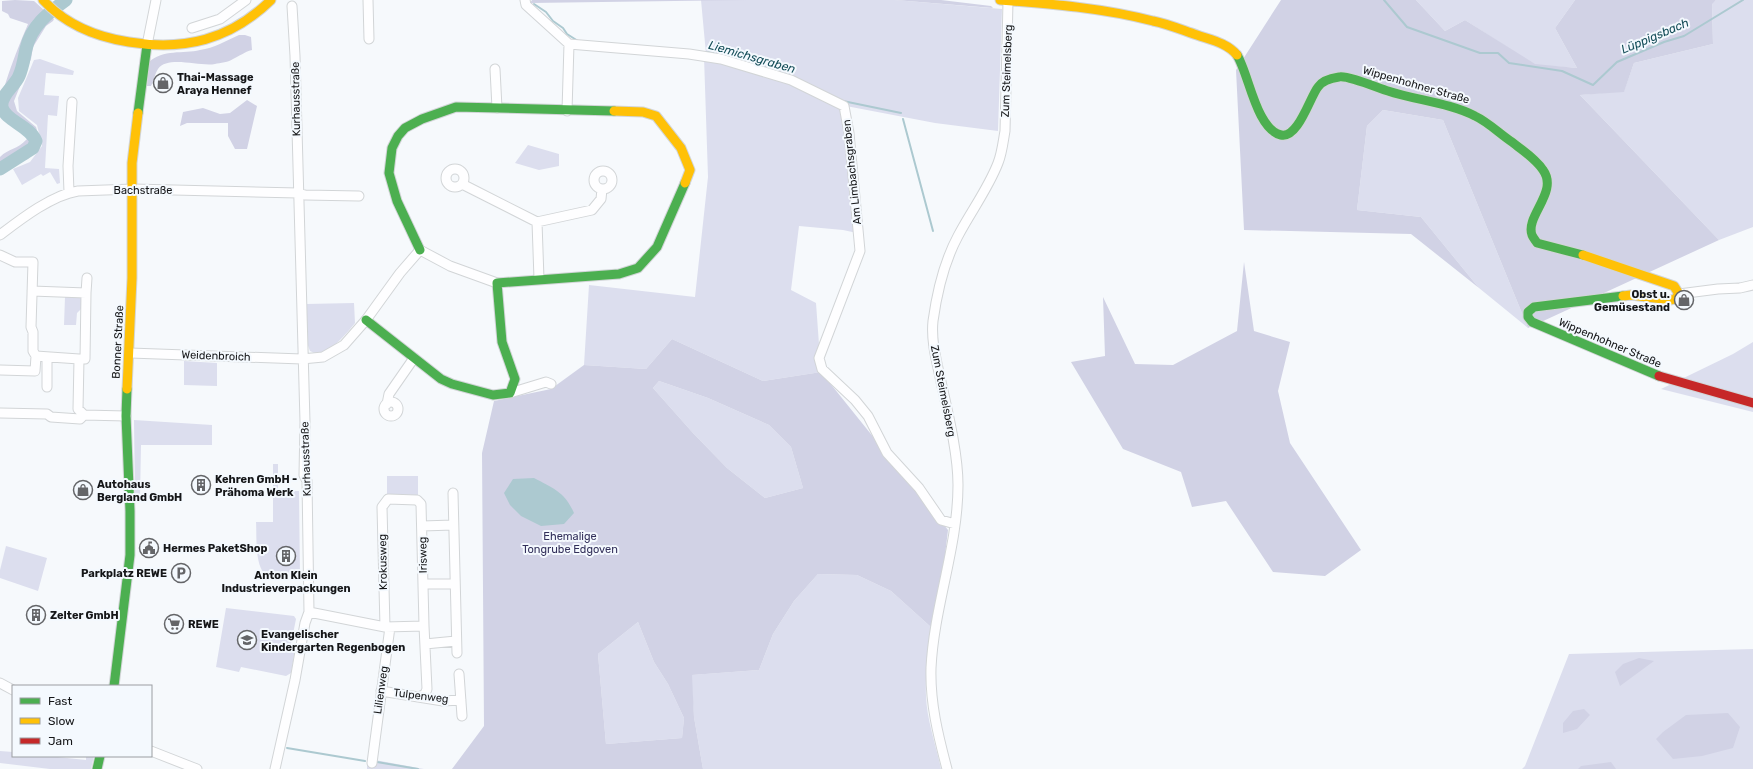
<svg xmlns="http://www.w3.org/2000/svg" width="1753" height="769" font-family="Rubik,sans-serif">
<rect width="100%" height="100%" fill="#f6f9fc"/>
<path fill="#dcdeee" d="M701,0h194l107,9 -4,122 -63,-8 -89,-17 11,127 -14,-3 -44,-4 -8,64 25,13 5,69 -58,9 -91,-42 -26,30 -62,-4 5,-80 106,12 13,-120 -4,-120 2,-3z
M1416,0h159l-20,28 22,40 -42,-3 -70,-45 -20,11z
M1716,0h37v227l-34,13 -139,-145 44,-4 10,-28 79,-19 -1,-41z
M40,59l34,12 -1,4 -27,-2 -2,22 15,1 -2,20 -9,-1 -3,53 14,1 1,14 -3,1 -7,-12 -7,4 -2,-2 -19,11 -9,-16 17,-7 12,-16 -5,-21 -18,-14 -1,-13 16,-38z
M1383,110l60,10 85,208 -49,-40 -58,-71 -64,-7 10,-84z
M528,145l31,9v12l-20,4 -24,-7z
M78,295l6,3 -1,9 -6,6 -1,12h-12l1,-28h13z
M354,303l1,20c-9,11 -29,37 -45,28l-3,-8 -1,-39z
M1753,342v70l-92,-23 72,-35z
M184,361l33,2v23l-33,-1z
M659,381l49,17 61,27 22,22 12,41 -38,10 -38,-30 -34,-35 -40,-45z
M134,420l78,5v20h-71l-1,53 -5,-1z
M273,464h5v27h21l1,86c-10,0 -22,3 -31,0 -15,-6 -12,-41 -13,-55h17z
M387,476h31v19l-31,-1z
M6,546l41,12 -9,33 -38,-13v-8z
M818,574l39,1 34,16 41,37c-3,23 -7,45 -6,68 1,25 10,49 15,73h-238l-9,-52 -3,-42 68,-5 14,-36 21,-33z
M226,608l68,8 2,3 -6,30 5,1 -4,23 -5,3 -45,-9 -2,5 -23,-5z
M638,622l16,40 14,22 16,34 -2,20 -76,6 -8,-90z
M1753,649v120h-231l3,-3 44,-112z
M0,751l13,1v4h35l38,4v-4h8l-3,13h-41l-50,-6z
M375,760l49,9h-57v-4z"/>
<path fill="#d1d2e5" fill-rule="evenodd" d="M15,0l19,1 20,18 -1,2 -7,5 -13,21 -2,12 -17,42 3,10 19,16 5,16 -13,16 -25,9 -3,4v-15c9,-9 17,-7 27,-18 -1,-3 -2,-7 -4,-9 -8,-8 -18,-7 -23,-20 0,-19 20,-67 28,-86l-18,-6 -2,-4 -6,-3v-10z
M532,0h215l-217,3z
M895,0h46l50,6 2,2z
M1281,0h135l29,31 20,-11 70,44 42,4 -22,-40 20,-28h141l-4,4 1,40 -79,19 -10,29 -44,3 139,145 -191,88 -85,-208 -60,-10 -16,16 -10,84 64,7 58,71 -68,-54 -167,-4 -8,-160z
M239,35h6l6,2 1,13c-8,2 -12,6 -19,9 -4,3 -13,4 -18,5 -15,3 -47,-9 -57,5 -3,4 -4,12 -7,17h-4l2,-24c14,-13 34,-8 51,-12 14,-2 26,-9 39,-15z
M247,100l10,6 -10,43h-12l-7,-13v-13h-41l-7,3 3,-14 20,-4 17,6 10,-1z
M1244,262l10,69 36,11 -12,49 12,52 71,107 -36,26 -52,-4 -47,-71 -34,6 -11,-35 -58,-23 -52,-87 34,-6 -2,-59 32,67 38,1 64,-34z
M672,339l91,42 58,-9 127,158 -6,50 -10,48 -41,-37 -34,-16 -39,-1 -24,27 -21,33 -14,36 -67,5 2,42 9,52h-251l32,-43 -2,-273 12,-52 57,-12 33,-24 62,4zM659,381l49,17 61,27 22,22 12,41 -38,10 -38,-30 -34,-35 -40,-45zM638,622l16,40 14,22 16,34 -2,20 -76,6 -8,-90z
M1639,658l15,3 -34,25 -5,-14 8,-8z
M1584,709l6,6 -13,14 -14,4v-10l10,-12z
M1728,713l12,14 -7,21 -31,8 -29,3 -17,-20 7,-7 23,-17z
M1611,762l5,7h-38l3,-3z"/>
<path fill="#acc9d0" d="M534,478c19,10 31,14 40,35l-10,11 -23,2 -20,-10 -11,-11 -6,-12 9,-14z"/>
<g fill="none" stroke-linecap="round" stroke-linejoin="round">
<path stroke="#acc9d0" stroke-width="2" d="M1384,0l23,27 73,26h18l11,10 53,8 31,14 24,-23 47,-20 20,-6 59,-36
M534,4l12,8 7,9 10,7 4,6 11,7
M704,52l10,1
M755,64l15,5
M843,101l58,12
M903,119l30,112
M287,748l78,13
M377,762l41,7"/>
<path stroke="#acc9d0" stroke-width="13" d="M0,169l33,-21 3,-7c-7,-16 -31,-20 -34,-34 -2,-12 13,-21 17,-31 4,-9 5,-18 7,-27 5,-23 22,-36 40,-49"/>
<defs>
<path id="street" d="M368,0l1,39
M525,0l1,5 43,39 120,10 32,5 70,21 53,26 5,27 11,118 -41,107 3,11 33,31 13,16 19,37 32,35 22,32 14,4
M192,28l28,-9 26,-19
M147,45l9,-45
M495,69l2,39
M567,111l2,-67
M446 178a9 9 0 1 1 18 0a9 9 0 1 1-18 0Z
M594 180a9 9 0 1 1 18 0a9 9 0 1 1-18 0Z
M462,184l75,38 55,-12 9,-11 1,-10
M69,192l-1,-26 4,-64
M537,222l2,57
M0,235c21,-16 52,-40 78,-44l55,-2 165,4 7,2 54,1
M0,255l15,7h18l-2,65 2,5v19l3,5 -1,15 -35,-1
M32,291l54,2 1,-15
M1679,294l39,-5 22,-1 13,-3
M130,353l172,6 21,-2 21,-12 22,-25 34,-47 20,-23 30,16 47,17
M79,359h6l1,-66
M47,387v-30
M510,393l36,-11 5,2
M384 409a7 7 0 1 1 14 0a7 7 0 1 1-14 0Z
M387,404l2,-10 25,-36
M0,413l47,1 4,3 29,2 4,-4 -6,-6 1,-50 -43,-3
M84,415l42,1
M453,493l4,160
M422,526l31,-1
M423,584h31
M309,612l76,15 39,-1 -3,-122 -4,-4 -29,-1 -6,8 3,120
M425,644l31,-3
M459,674l3,42
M0,683l13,7
M381,691l62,10 18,-1
M419,697l6,-3 2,-5 -3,-63
M151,751l46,18
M372,763l18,-136
M275,769l20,-89 10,-57 4,-11 -2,-131 -3,-6 1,-53 -10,-366 -3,-50
M947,769c-9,-34 -17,-66 -16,-101 3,-62 27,-121 27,-183 0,-33 -11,-76 -18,-108 -4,-18 -9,-37 -7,-56 4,-29 11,-59 25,-85 13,-25 30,-47 40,-73 4,-10 5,-21 7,-32l3,-130"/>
<path id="fast" d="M1237,55c12,19 19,74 44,80 17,4 29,-38 37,-48 4,-6 14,-9 21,-10 8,-2 39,11 49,14 27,9 62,12 87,25 13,6 25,18 37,26 11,9 23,16 31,28 16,22 -18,46 -11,65 1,3 4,6 5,8l46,12
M138,113l9,-68
M420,250l-23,-49 -8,-28 3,-25 6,-12 7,-8 17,-9 34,-12 158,4
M1623,296l-89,11 -6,5v5l4,5 127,54
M366,320l75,59 11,5 41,11 17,-2 5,-14 -13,-37 -5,-59 122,-9 19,-6 19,-21 28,-64
M114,686l16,-131v-44l-4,-95 1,-27
M97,769l3,-13"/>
<path id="slow" d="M43,0c23,25 53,37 86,42 55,9 101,-2 142,-42
M1000,0c52,4 103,8 153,21 15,3 29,9 44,14 14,5 30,8 40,20
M614,111l29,1 13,4 25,32 9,22 -5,13
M1583,255l91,31 5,8 -4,5 -4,1 -40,-5 -8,1
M127,389l5,-111v-115l6,-50"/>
<path id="jam" d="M1659,376l94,27"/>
</defs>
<use href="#street" stroke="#d2d5d7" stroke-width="11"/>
<use href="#fast" stroke="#d2d5d7" stroke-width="11"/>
<use href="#slow" stroke="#d2d5d7" stroke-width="11"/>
<use href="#jam" stroke="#d2d5d7" stroke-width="11"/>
<use href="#street" stroke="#fefeff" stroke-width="9"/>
<use href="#fast" stroke="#4caf50" stroke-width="9"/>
<use href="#slow" stroke="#ffc107" stroke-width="9"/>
<use href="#jam" stroke="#c62828" stroke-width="9"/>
</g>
<defs>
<symbol id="shop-ring" viewBox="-11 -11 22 22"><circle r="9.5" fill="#f4f9fe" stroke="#646568" stroke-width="1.5"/><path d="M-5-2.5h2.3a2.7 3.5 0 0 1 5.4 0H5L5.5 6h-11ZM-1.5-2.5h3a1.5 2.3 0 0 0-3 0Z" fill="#646568"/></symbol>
<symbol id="building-ring" viewBox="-11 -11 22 22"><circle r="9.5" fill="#f4f9fe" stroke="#646568" stroke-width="1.5"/><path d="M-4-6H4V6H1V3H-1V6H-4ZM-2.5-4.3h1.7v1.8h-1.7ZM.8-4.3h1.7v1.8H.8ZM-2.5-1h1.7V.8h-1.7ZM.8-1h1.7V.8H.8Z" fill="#646568"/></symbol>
<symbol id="civic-ring" viewBox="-11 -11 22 22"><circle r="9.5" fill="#f4f9fe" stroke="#646568" stroke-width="1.5"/><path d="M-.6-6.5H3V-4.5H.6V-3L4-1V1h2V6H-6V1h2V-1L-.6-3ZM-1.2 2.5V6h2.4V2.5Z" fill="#646568"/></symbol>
<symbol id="parking-ring" viewBox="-11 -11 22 22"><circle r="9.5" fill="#f4f9fe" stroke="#646568" stroke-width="1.5"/><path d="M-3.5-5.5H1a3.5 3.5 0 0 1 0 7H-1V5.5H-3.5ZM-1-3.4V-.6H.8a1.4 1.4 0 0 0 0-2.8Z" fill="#646568"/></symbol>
<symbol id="supermarket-ring" viewBox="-11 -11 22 22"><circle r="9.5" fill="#f4f9fe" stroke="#646568" stroke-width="1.5"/><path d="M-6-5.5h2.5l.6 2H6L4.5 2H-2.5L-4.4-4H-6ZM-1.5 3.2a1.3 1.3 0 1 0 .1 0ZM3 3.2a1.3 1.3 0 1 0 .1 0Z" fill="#646568"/></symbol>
<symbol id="school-ring" viewBox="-11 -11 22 22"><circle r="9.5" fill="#f4f9fe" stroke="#646568" stroke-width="1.5"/><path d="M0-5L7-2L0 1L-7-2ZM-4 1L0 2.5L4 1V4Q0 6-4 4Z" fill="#646568"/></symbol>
</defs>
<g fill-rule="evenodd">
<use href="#shop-ring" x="152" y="72" width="22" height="22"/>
<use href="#shop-ring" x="1673" y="289" width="22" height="22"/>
<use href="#building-ring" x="190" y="474" width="22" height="22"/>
<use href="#shop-ring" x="72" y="479" width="22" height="22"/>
<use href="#civic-ring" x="138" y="537" width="22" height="22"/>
<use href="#building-ring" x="275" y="545" width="22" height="22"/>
<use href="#parking-ring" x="170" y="562" width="22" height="22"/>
<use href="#building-ring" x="25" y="604" width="22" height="22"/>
<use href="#supermarket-ring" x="163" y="613" width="22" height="22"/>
<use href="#school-ring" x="236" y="629" width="22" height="22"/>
</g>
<g text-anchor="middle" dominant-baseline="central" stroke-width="4" stroke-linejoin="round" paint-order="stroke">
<g font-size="11" fill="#151618" stroke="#f4f9fe">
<text transform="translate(1007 71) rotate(-88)">Zum Steimelsberg</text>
<text transform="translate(1416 85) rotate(16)">Wippenhohner Straße</text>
<text transform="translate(296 99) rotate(-91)">Kurhausstraße</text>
<text transform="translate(852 172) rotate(-96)">Am Limbachsgraben</text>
<text x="143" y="190">Bachstraße</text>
<text transform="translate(118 342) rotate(-87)">Bonner Straße</text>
<text transform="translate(1610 343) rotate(23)">Wippenhohner Straße</text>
<text transform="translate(216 356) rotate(2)">Weidenbroich</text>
<text transform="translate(943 391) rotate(79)">Zum Steimelsberg</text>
<text transform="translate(306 459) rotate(-92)">Kurhausstraße</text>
<text transform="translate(423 555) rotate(-91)">Irisweg</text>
<text transform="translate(383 562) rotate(-91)">Krokusweg</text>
<text transform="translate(381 690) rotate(-82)">Lilienweg</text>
<text transform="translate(421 696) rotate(7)">Tulpenweg</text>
</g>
<g font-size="11" font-weight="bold" fill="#151618" stroke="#f4f9fe" text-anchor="start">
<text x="177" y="77">Thai-Massage<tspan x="177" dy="13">Araya Hennef</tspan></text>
<text x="1670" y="294" text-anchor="end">Obst u.<tspan x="1670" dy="13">Gemüsestand</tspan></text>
<text x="215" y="479">Kehren GmbH -<tspan x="215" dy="13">Prähoma Werk</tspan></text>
<text x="97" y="484">Autohaus<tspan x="97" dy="13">Bergland GmbH</tspan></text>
<text x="163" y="548">Hermes PaketShop</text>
<text x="167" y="573" text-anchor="end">Parkplatz REWE</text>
<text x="286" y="575" text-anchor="middle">Anton Klein<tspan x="286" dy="13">Industrieverpackungen</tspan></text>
<text x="50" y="615">Zelter GmbH</text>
<text x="188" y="624">REWE</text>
<text x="261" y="634">Evangelischer<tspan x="261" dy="13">Kindergarten Regenbogen</tspan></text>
</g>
<g font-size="11" fill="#322f5a" stroke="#f4f9fe">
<text x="570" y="536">Ehemalige<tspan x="570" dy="13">Tongrube Edgoven</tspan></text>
</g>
<g font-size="12" font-style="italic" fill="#144d58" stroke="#f4f9fe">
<text transform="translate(1655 36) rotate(-23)">Lüppigsbach</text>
<text transform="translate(752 57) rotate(16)">Liemichsgraben</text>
</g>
</g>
<rect x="12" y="685" width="140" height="72" fill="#f4f9fe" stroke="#9b9ea2"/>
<rect x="20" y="698" width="20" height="6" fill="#4caf50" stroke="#9b9ea2"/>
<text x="48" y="705" font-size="12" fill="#151618">Fast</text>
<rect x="20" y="718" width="20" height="6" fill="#ffc107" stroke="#9b9ea2"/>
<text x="48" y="725" font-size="12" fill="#151618">Slow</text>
<rect x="20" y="738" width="20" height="6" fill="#c62828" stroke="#9b9ea2"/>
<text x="48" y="745" font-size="12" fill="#151618">Jam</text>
</svg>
